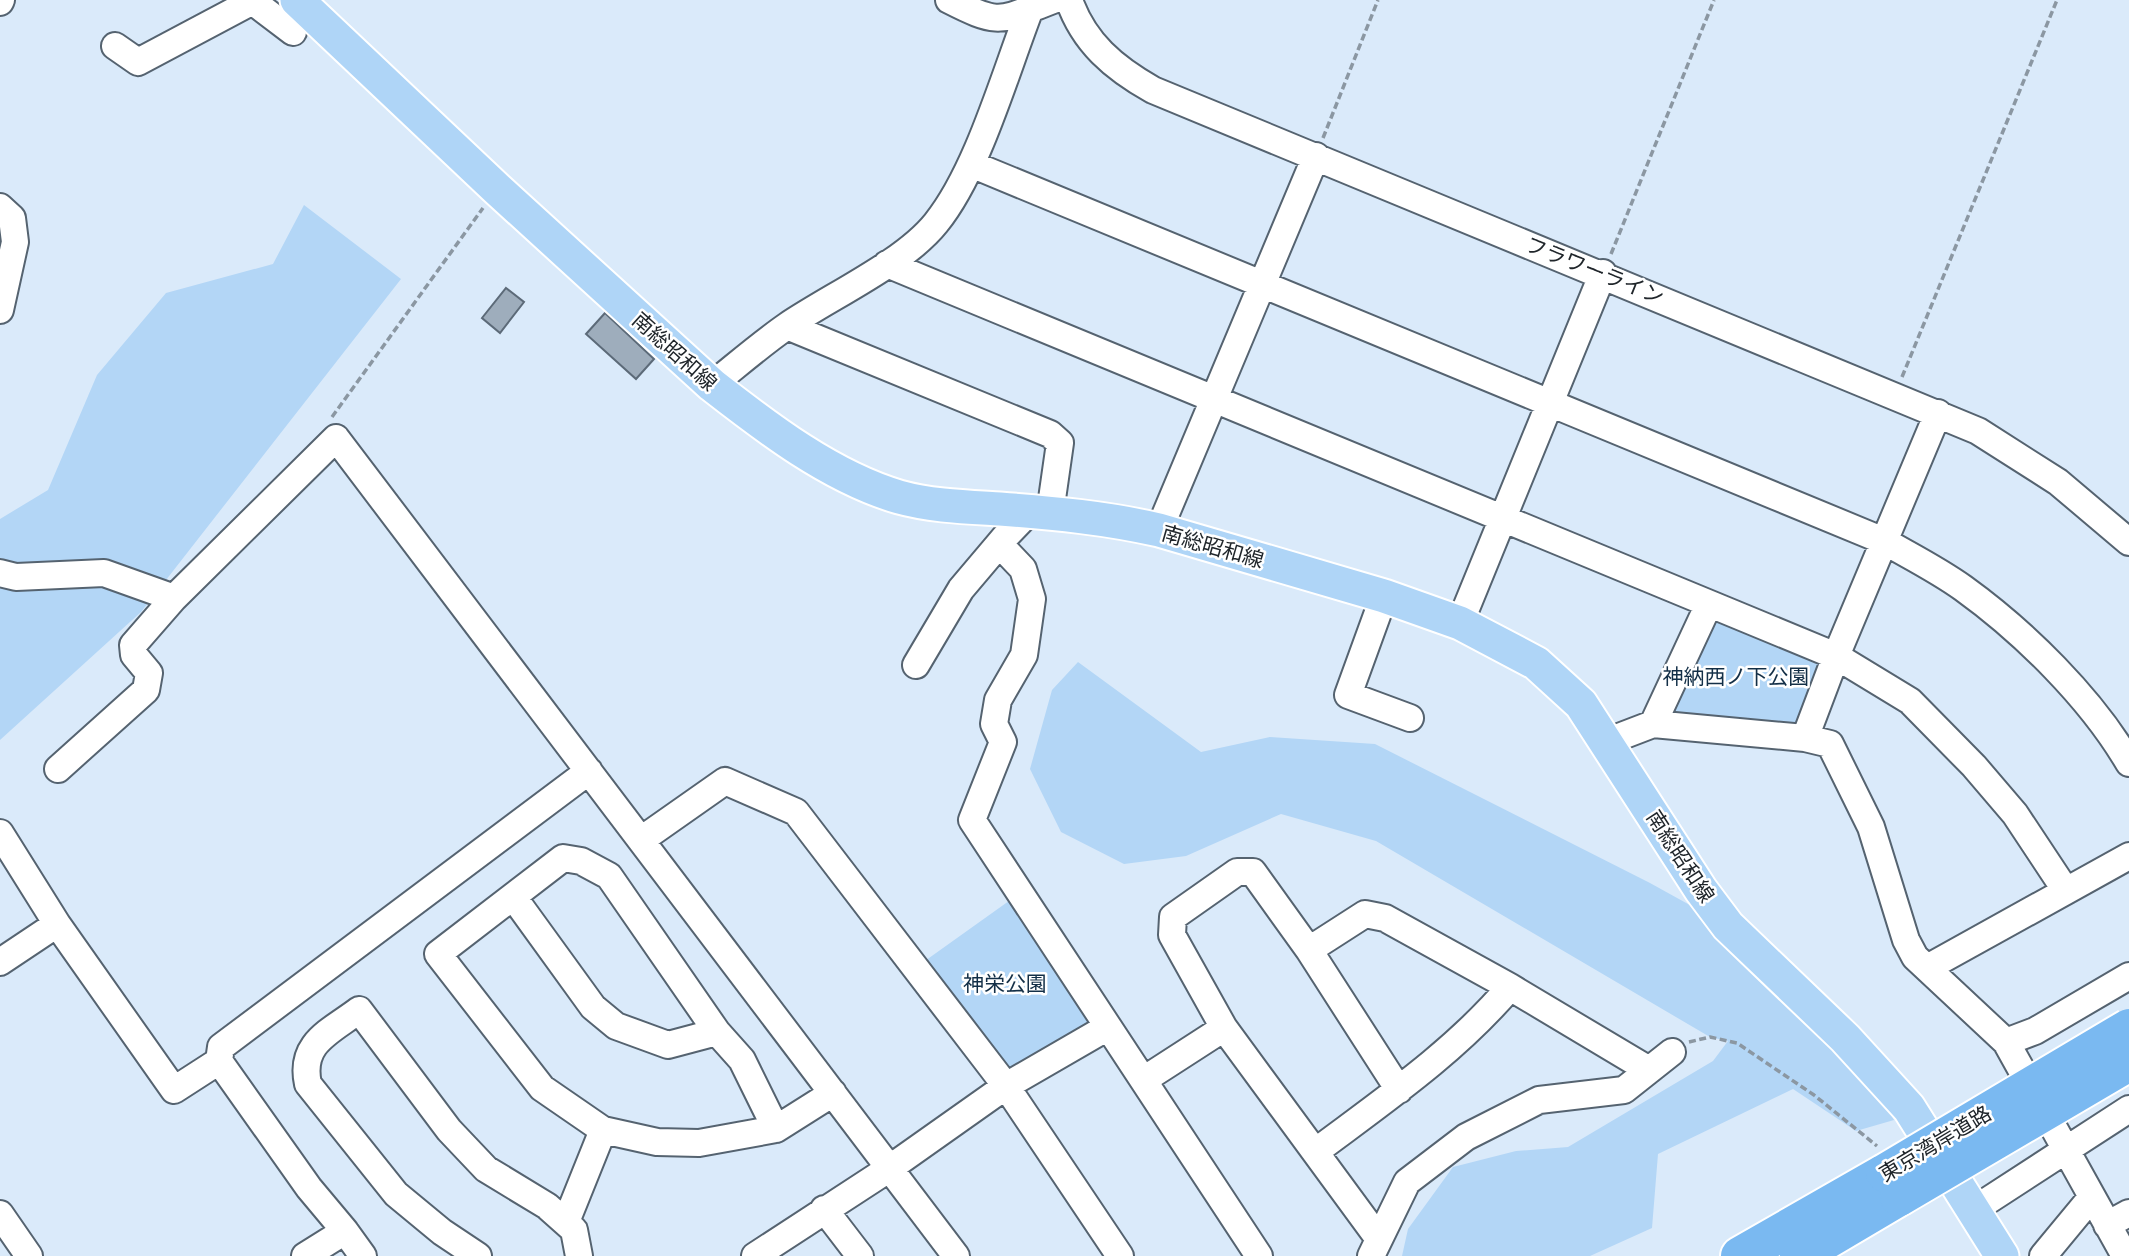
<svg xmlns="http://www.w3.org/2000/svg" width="2129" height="1256" font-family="'Noto Sans','Noto Sans JP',sans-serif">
<rect width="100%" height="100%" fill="#daeafa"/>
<path fill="#b3d6f6" d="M304,205l97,74 -260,333 -141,128v-221l48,-29 49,-115 69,-82 107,-29z
M1712,616l113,45 -25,68 -135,-12z
M1078,662l123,90 69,-15 105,7 275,139 47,26 159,141 38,70 -38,11 -63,-42 -135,65 -6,74 -62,28h-188l6,-27 45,-62 63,-16 52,-4 145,-86 15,-20 -18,-4 -334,-196 -95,-27 -95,42 -62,8 -63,-32 -31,-63 22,-79z
M1020,893l88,134 -102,59 -91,-118z"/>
<path fill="#9eadbc" stroke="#5c6a78" stroke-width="2" d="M506,288l18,14 -24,31 -18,-15z
M605,313l49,46 -18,20 -50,-45z"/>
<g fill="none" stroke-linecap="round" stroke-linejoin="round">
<defs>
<path id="minor" d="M251,0l42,32
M949,0c53,27 51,20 104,0
M1069,0c15,43 45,68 84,90l825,341 80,51 71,60
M0,2l1,-2
M115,46l23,16 113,-60
M971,164l913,377c26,15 54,29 79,47 61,44 128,110 166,175
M0,207l12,11 3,24 -15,68
M887,264l949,392 74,45 64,65 41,48 51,77
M787,326l263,108 10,9 -10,70
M712,385c25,-20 49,-41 75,-59 44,-30 117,-63 149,-103 42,-52 69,-150 94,-214
M1029,512l-24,25 -2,11 20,21 9,30 -8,56 -26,45 -4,24 9,18 -31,78 287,436
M1159,530l157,-374
M0,573l16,4 88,-4 70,25
M1384,596l-36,99 62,23
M1460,623l143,-350
M916,665l45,-76 44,-52
M1653,724l55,-118
M1805,738l31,-82 102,-243
M1606,742l47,-18 152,14 25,6 41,83 35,113 9,17 91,85 29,-11 94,-55
M58,769l88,-79 3,-17 -15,-18 -1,-10 41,-47 162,-160 620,818
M0,833l57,91
M641,840l84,-59 71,31 210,274 114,170
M514,898l79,109 23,19 52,19 49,-13 25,28 34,69
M1309,950l56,-36 20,4 125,69 139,83
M0,962l57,-38 117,166 45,-29
M1927,968l202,-112
M717,1032l-108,-156 -28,-15 -18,-3 -125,96 104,134 61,42 54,12 42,1 77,-14 57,-36
M2006,1042l119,214
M1145,1079l79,-51
M1315,1152c68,-51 140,-100 195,-165
M824,1209l36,47
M1975,1209l154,-100
M0,1214l29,42
M566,1222l37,-92
M2107,1225l22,-12
M345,1231l-36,-43 -90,-127 2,-14 368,-276
M1379,1239l-155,-211 -52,-93 1,-18 64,-45h16l56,78 90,140
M305,1256l40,-25 18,25
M478,1256l-36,-24 -46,-38 -88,-110c-9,-41 22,-52 51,-74l90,120 37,39 61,37 27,24 5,26
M755,1256l135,-88 116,-82 102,-59
M1371,1256l36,-74 59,-45 73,-37 85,-10 48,-38
M2043,1256l48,-58"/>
<path id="major" d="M297,0l200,189 215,196c55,43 119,92 187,112 32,9 68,10 101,12 54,4 107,9 159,21l225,66 76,27 76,40 45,41 120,186 27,36 117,112 64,70 93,148"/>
<path id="highway" d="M1740,1256l145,-83
M1799,1256l100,-59"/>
</defs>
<use href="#minor" stroke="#556370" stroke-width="30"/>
<use href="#major" stroke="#fff" stroke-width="37"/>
<use href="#highway" stroke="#fff" stroke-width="42"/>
<path stroke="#8b97a2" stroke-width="3.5" stroke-dasharray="7 3.5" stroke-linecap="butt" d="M1323,138l55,-138
M1611,254l103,-254
M1902,377l155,-377
M332,417l151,-209
M1689,1042l21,-5 27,6 77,52 63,51"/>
<use href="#minor" stroke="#fff" stroke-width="26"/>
<use href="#major" stroke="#afd5f7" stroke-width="33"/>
<use href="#highway" stroke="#7ab9f1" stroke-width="38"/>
<defs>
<path id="highway-bridge" d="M1885,1173l244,-145
M1899,1197l230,-135"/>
</defs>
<use href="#highway-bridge" stroke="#fff" stroke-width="42" stroke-linecap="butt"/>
<use href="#highway-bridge" stroke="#7ab9f1" stroke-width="38"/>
</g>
<g text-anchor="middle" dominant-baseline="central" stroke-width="5" stroke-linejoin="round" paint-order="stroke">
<g font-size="21" fill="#20262b" stroke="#fff">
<text transform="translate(1595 270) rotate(22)">フラワーライン</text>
<text transform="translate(675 351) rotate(42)">南総昭和線</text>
<text transform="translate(1213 546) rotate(16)">南総昭和線</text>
<text transform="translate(1681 856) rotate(57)">南総昭和線</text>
<text transform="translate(1935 1143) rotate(-31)">東京湾岸道路</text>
</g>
<g font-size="21" fill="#132f47" stroke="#fff">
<text x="1736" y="676">神納西ノ下公園</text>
<text x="1005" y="983">神栄公園</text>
</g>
</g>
</svg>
